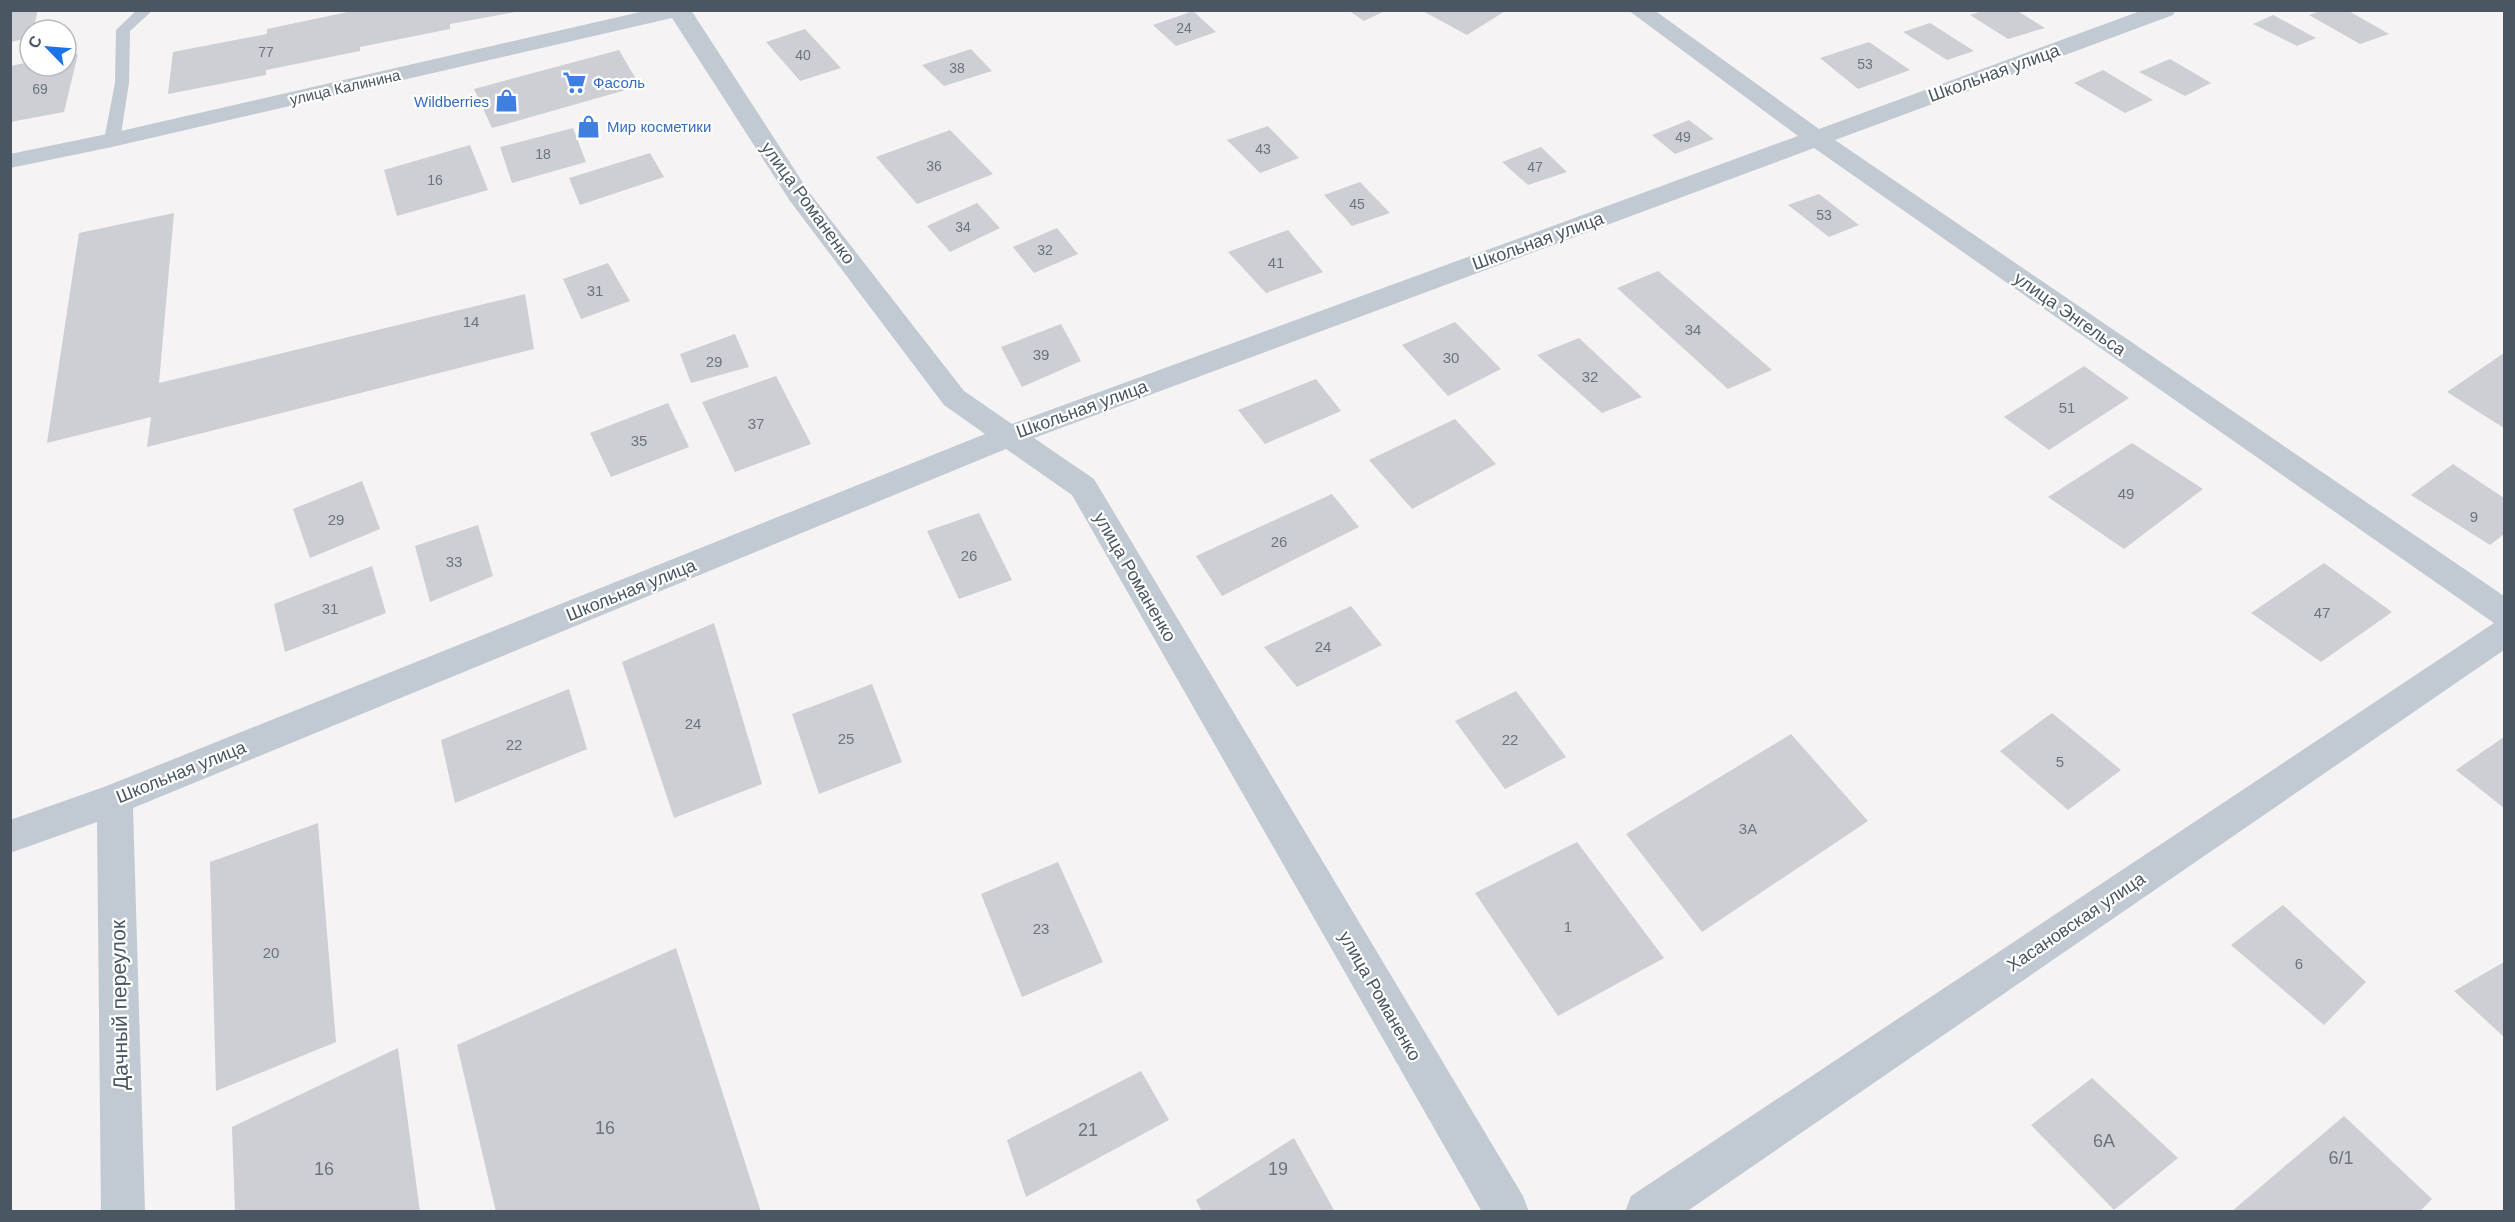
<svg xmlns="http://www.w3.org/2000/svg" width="2515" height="1222" font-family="Arial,sans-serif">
<rect width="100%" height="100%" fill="#f5f3f3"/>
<path fill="#cdcfd5" d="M10,10h28l-5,20h-3v8l-20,4z
M357,10l158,2 -65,12v5l-90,18v4l-94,19v5l-98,19 5,-42 94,-18v-5z
M1348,10h39l-23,11z
M1421,10h86l-40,25z
M1985,10h31l29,18 -37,11 -38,-24z
M2324,10h23l42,24 -29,10 -51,-29z
M1193,11l23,21 -40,14 -23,-21z
M2273,15l43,23 -19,8 -44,-22z
M1930,23l44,28 -27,9 -44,-28z
M805,29l36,39 -41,13 -34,-39z
M1869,42l41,28 -52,19 -38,-31z
M971,49l21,22 -48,15 -22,-21z
M619,50l21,36 -148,42 -18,-39z
M78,54l-14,58 -54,10v-56l20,-4v4h36v-10z
M2170,59l41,24 -26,13 -46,-24z
M2103,70l50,30 -28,13 -51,-30z
M1689,120l25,19 -39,15 -23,-19z
M1268,126l31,32 -39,15 -33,-33z
M573,128l13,34 -74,21 -12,-36z
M950,130l43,44 -76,30 -41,-47z
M470,145l18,45 -91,26 -13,-46z
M1541,147l26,25 -39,13 -26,-23z
M650,153l14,24 -84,28 -11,-27z
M1360,182l30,31 -38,13 -28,-31z
M1819,194l40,31 -30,12 -41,-32z
M977,203l23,25 -50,24 -23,-26z
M174,213l-15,170 366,-89 9,55 -387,98 4,-30 -104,26 32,-210z
M1057,228l21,26 -44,19 -21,-26z
M1288,230l35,42 -57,21 -38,-41z
M608,263l22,38 -49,18 -18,-40z
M1658,271l114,99 -44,19 -111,-101z
M1455,322l46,47 -53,27 -46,-51z
M1061,324l20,37 -59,26 -21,-40z
M735,334l14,33 -58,16 -11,-29z
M1579,338l63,59 -40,16 -65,-58z
M2504,353v75l-57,-36z
M2084,366l45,32 -80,52 -45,-33z
M776,376l35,68 -76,28 -33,-70z
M1316,379l25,32 -76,33 -27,-34z
M668,403l21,44 -78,30 -21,-44z
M1455,419l41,45 -84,45 -43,-49z
M2132,443l71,46 -79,60 -76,-52z
M2453,464l51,34v36l-14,11 -79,-50z
M362,481l18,48 -70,29 -17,-49z
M1332,494l27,33 -137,69 -26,-40z
M979,513l33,67 -53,19 -32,-68z
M478,525l15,51 -63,26 -15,-56z
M2324,563l68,49 -71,50 -70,-49z
M372,566l14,47 -101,39 -11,-48z
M1351,606l31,39 -85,42 -33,-40z
M714,623l48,161 -88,34 -52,-156z
M872,684l30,78 -83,32 -27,-80z
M569,689l18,60 -132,54 -14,-63z
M1516,691l50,66 -61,32 -50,-68z
M2052,713l69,57 -53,40 -68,-59z
M1791,734l77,87 -166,111 -76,-98z
M2504,737v71l-48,-38z
M318,823l18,219 -120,49 -6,-229z
M1577,842l87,116 -106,58 -83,-123z
M1058,862l45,100 -81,35 -41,-103z
M2283,905l83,77 -42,43 -93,-80z
M676,948l85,264h-265l-39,-167z
M2504,962v75l-50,-46z
M398,1048l22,164h-185l-3,-85z
M1141,1071l28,49 -143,77 -19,-57z
M2092,1078l86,80 -64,52 -83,-85z
M2344,1116l88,83 -13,13h-188z
M1294,1138l41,74h-133l-6,-12z"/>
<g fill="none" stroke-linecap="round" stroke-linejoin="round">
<path fill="#c1cad2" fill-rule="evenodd" d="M137,10h16l-23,21 -1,52 -9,57 -8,5 -8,-5 11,-57 1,-53z"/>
<path fill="#c1cad2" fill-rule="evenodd" d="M649,10h42l118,182 155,199 48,33 786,-288 -170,-126h26l165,119 324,-119h33l-3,5 -338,125 669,456v54l-818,562h-61l6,-16 863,-573 -680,-475 -780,290 60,41 429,717 6,16h-47l-410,-717 -66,-46 -873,359 12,404h-44l-4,-390 -87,31v-33l94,-33 881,-353 -41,-29 -154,-204 -118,-183 -560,129 -102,21v-14l102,-21z"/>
</g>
<defs>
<symbol id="supermarket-bare" viewBox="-9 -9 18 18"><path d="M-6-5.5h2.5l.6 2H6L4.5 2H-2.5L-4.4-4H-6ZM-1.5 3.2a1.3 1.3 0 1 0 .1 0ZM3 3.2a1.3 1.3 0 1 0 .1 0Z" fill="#3f7fe0" stroke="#fff" stroke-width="2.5" paint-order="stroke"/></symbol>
<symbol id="shop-bare" viewBox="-9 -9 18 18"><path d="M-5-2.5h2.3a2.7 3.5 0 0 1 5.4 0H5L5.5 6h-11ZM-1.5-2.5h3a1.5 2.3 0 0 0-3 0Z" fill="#3f7fe0" stroke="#fff" stroke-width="2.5" paint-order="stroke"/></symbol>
</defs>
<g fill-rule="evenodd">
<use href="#supermarket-bare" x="558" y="66" width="33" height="33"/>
<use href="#shop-bare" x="490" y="84" width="33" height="33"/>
<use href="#shop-bare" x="572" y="110" width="33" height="33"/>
</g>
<g text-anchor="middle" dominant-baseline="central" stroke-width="4.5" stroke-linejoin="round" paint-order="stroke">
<g font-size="14" fill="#6b747e">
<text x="1184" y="28">24</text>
<text x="266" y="52">77</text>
<text x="803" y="55">40</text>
<text x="1865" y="64">53</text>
<text x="957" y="68">38</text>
<text x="40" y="89">69</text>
<text x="1683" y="137">49</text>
<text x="1263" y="149">43</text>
<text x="543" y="154">18</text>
<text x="934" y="166">36</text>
<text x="1535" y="167">47</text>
<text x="435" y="180">16</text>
<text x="1357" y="204">45</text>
<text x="1824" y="215">53</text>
<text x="963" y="227">34</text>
<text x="1045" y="250">32</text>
</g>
<g font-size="15" fill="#366cbe" stroke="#fff" text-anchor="start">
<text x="593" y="82">Фасоль</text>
<text x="489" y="101" text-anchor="end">Wildberries</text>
<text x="607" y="126">Мир косметики</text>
</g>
<g font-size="15" fill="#4a5661" stroke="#fff">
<text transform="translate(345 87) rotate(-13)">улица Калинина</text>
</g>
<g font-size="15" fill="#6b747e">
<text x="1276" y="262">41</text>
<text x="595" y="290">31</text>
<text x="471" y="321">14</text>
<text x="1693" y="329">34</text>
<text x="1041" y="354">39</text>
<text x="1451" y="357">30</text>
<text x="714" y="361">29</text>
<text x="1590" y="376">32</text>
<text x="2067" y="407">51</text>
<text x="756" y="423">37</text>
<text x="639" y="440">35</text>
<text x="2126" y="493">49</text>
<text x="2474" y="516">9</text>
<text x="336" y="519">29</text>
<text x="1279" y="541">26</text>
<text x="969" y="555">26</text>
<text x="454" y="561">33</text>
<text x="330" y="608">31</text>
<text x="2322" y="612">47</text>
<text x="1323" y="646">24</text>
<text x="693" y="723">24</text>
<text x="846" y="738">25</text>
<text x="1510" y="739">22</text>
<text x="514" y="744">22</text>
<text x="2060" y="761">5</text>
<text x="1748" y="828">3А</text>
<text x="1568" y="926">1</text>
<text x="1041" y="928">23</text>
<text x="271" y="952">20</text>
<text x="2299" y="963">6</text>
</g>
<g font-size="18" fill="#4a5661" stroke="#fff">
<text transform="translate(1994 73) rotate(-20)">Школьная улица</text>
<text transform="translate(808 203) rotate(54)">улица Романенко</text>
<text transform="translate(1538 241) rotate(-20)">Школьная улица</text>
<text transform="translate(2070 314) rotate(35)">улица Энгельса</text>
<text transform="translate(1082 409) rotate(-20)">Школьная улица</text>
<text transform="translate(1135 577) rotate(60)">улица Романенко</text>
<text transform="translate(631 590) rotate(-22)">Школьная улица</text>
<text transform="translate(181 772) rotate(-22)">Школьная улица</text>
<text transform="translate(2076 922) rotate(-34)">Хасановская улица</text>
<text transform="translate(1380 996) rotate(60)">улица Романенко</text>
</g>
<g font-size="18" fill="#6b747e">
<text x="605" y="1128">16</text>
<text x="1088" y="1130">21</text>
<text x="2104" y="1141">6А</text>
<text x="2341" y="1158">6/1</text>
<text x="324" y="1169">16</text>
<text x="1278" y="1169">19</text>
</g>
<g font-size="21" fill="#4a5661" stroke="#fff">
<text transform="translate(119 1005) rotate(-91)">Дачный переулок</text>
</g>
</g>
<rect width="2515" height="1222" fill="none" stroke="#4a5661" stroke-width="24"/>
<g transform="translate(48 48) rotate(295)"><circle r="28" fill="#ffffff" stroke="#b7bbc0" stroke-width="1.5"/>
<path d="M0-4.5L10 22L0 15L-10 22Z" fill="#1a73e8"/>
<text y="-9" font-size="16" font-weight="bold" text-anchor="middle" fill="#4a5661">С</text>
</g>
</svg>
